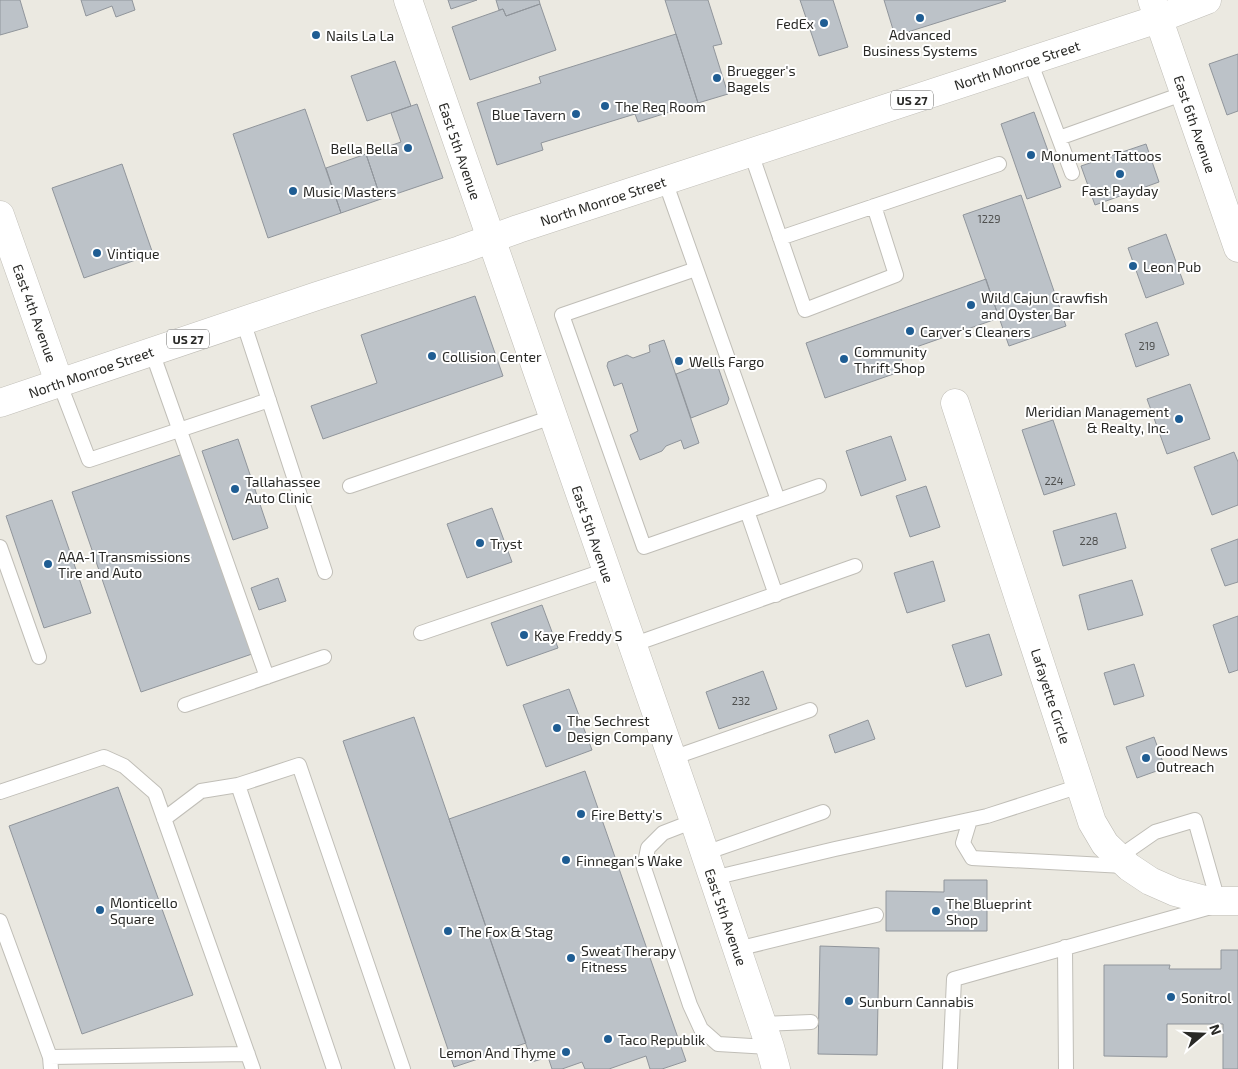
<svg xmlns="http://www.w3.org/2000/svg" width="1238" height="1069" font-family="'Exo 2',sans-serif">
<rect width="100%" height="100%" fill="#ebe9e1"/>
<path fill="#bcc2c8" stroke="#90959b" d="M0,0h20l8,27 -28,8z
M81,0h51l3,10 -19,7 -4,-11 -26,10z
M448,0h29l-26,9z
M496,0h43l1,4 -34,12 -3,-7 -4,1z
M665,0h43l14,44 -9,2 15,48 -30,9z
M800,0h33l15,47 -29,9z
M884,0h121l1,1 -111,35z
M540,4l16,46 -86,30 -18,-53 51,-18 3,7z
M676,34l22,69 -60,19 -3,-8 -94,29 2,7 -46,15 -20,-62 64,-20 -2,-6z
M1238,54v57l-11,4 -18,-51z
M395,61l16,45 -44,15 -16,-45z
M417,104l26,74 -62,21 -15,-45 35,-12 -10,-29z
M305,109l36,104 -73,25 -35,-104z
M1034,112l27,75 -34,12 -26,-75z
M1146,144l13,38 -64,23 -14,-39z
M366,154l15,45 -40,14 -15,-45z
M122,164l31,90 -69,24 -32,-90z
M1021,195l45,131 -57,20 -46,-131z
M1166,234l18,50 -38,14 -18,-50z
M986,279l13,39 -100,35 6,17 -80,28 -19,-55z
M475,296l28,80 -180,63 -12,-33 66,-23 -16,-48z
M1157,322l12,33 -33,12 -11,-33z
M664,340l35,103 -15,6 -3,-9 -15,6 -4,5 -22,9 -10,-25 8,-4 -16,-48 -8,3 -7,-20 1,-4 19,-7 6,3 17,-6 -1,-7z
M713,360l4,4 12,35 -2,5 -36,14 -15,-44z
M1190,384l20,55 -43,15 -20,-55z
M1053,420l22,65 -31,10 -22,-65z
M891,436l15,44 -45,16 -15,-45z
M238,439l30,89 -35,12 -31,-89z
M1234,452l4,10v43l-26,10 -18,-48z
M183,454l69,200 -111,38 -69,-200z
M926,486l14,41 -30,10 -14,-41z
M52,500l39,113 -47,15 -38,-112z
M492,508l20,54 -45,16 -20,-54z
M1116,513l10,35 -63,18 -10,-35z
M1238,539v43l-13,4 -14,-37z
M933,561l12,40 -38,12 -13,-40z
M278,578l8,23 -27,9 -8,-22z
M1132,580l11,35 -55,15 -9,-35z
M542,605l16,43 -51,18 -16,-43z
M1238,616v54l-9,3 -16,-48z
M989,634l13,41 -36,12 -14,-42z
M1134,664l10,32 -30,9 -10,-32z
M763,671l14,38 -58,20 -13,-37z
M569,689l23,61 -46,17 -23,-62z
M414,717l112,326 -72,24 -111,-326z
M868,720l7,19 -40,14 -6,-18z
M1154,737l11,31 -28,10 -11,-31z
M585,771l101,290 -24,8h-12l-4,-13 -37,13h-24l-3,-7 -20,7h-10l-4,-12 -16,5 -83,-243z
M118,787l75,208 -111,39 -73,-208z
M944,880h43v51h-101v-40l58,1z
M820,946l59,2 -2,107 -59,-1z
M1221,950h17v119h-15v-45h-56v33l-63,-1v-91h66l-1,4h52z"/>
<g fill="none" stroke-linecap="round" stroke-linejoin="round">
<defs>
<path id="service" d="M1030,61l42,112
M1059,138l126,-45
M751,153l54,157 91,-35 -22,-69
M665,181l113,319
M780,238l219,-74
M696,269l-134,46 82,232 175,-61
M243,321l82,251
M152,352l115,325
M59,382l30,78 180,-60
M350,486l202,-69
M747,511l29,84
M0,547l39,110
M421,633l185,-63
M632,645l223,-79
M185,705l139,-48
M672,758l138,-48
M238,785l96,284
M0,792l104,-35 20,9 31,27 98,276
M164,819l37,-28 37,-6 61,-20 104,304
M970,820l-7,23 9,15 152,8
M694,821l-31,12 -15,15 -4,20 46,137 11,24 17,15 52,3
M705,853l118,-41
M1119,857l36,-25 40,-12 23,81
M713,878l122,-29 152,-33 93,-30
M0,921l50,136 1,12
M1065,947l1,122
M737,949l139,-34
M762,1024l49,-2
M50,1057l198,-3
M950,1069l4,-90 257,-72"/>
<path id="minor" d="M955,403l137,419 13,22 24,23 21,14 25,11 34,9h29"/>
<path id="tertiary" d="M408,0l286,821 76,226 6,22
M1152,0l86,248
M0,215l59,167"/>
<path id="primary" d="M0,403l317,-107 143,-46 58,-21 640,-210 49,-19"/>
</defs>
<use href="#service" stroke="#c0beb7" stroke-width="16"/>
<use href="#minor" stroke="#c0beb7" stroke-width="29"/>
<use href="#tertiary" stroke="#c0beb7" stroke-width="29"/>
<use href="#primary" stroke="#c0beb7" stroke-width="29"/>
<use href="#service" stroke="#fff" stroke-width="14"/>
<use href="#minor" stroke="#fff" stroke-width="28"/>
<use href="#tertiary" stroke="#fff" stroke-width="28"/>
<use href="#primary" stroke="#fff" stroke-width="28"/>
</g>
<g fill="#1f5d93" stroke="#fff" stroke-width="2">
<circle cx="920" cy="18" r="5"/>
<circle cx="824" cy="23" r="5"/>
<circle cx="316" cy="35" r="5"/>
<circle cx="717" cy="78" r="5"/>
<circle cx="605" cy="106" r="5"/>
<circle cx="576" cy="114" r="5"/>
<circle cx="408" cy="148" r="5"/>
<circle cx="1031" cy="155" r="5"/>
<circle cx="1120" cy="174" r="5"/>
<circle cx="293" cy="191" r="5"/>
<circle cx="97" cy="253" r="5"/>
<circle cx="1133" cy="266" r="5"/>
<circle cx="971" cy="305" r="5"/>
<circle cx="910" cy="331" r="5"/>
<circle cx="432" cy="356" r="5"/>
<circle cx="844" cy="359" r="5"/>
<circle cx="679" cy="361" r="5"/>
<circle cx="1179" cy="419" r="5"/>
<circle cx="235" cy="489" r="5"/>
<circle cx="480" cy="543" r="5"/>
<circle cx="48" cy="564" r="5"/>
<circle cx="524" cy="635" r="5"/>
<circle cx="557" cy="728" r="5"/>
<circle cx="1146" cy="758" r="5"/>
<circle cx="581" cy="814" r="5"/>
<circle cx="566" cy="860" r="5"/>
<circle cx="100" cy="910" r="5"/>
<circle cx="936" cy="911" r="5"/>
<circle cx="448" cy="931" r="5"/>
<circle cx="571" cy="958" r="5"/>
<circle cx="1171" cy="997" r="5"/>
<circle cx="849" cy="1001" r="5"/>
<circle cx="608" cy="1039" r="5"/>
<circle cx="566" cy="1052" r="5"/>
</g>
<g text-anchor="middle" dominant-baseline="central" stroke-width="4" stroke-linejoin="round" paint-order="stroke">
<g font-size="11" fill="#4e4f4e">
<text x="989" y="218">1229</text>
<text x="1147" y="345">219</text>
<text x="1054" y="480">224</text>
<text x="1089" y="540">228</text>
<text x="741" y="700">232</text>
</g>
<g fill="#fff" stroke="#696967" stroke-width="1">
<rect x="891" y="90.5" width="42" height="19" rx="4"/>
<rect x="167" y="329.5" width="42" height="19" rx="4"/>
</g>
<g font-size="12" font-weight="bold" fill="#292926">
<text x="912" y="100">US 27</text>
<text x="188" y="339">US 27</text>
</g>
<g font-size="14" fill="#292926" stroke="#fff" text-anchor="start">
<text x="814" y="23" text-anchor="end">FedEx</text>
<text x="920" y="34" text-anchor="middle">Advanced<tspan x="920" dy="16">Business Systems</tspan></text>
<text x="326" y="35">Nails La La</text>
<text x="727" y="70">Bruegger's<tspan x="727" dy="16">Bagels</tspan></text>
<text x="615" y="106">The Req Room</text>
<text x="566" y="114" text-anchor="end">Blue Tavern</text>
<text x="398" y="148" text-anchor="end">Bella Bella</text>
<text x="1041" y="155">Monument Tattoos</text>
<text x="1120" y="190" text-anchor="middle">Fast Payday<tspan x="1120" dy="16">Loans</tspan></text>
<text x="303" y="191">Music Masters</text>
<text x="107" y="253">Vintique</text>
<text x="1143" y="266">Leon Pub</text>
<text x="981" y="297">Wild Cajun Crawfish<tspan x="981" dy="16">and Oyster Bar</tspan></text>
<text x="920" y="331">Carver's Cleaners</text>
<text x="854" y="351">Community<tspan x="854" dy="16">Thrift Shop</tspan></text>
<text x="442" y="356">Collision Center</text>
<text x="689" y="361">Wells Fargo</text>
<text x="1169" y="411" text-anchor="end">Meridian Management<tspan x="1169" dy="16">&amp; Realty, Inc.</tspan></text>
<text x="245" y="481">Tallahassee<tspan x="245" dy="16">Auto Clinic</tspan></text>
<text x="490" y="543">Tryst</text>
<text x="58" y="556">AAA-1 Transmissions<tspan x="58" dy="16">Tire and Auto</tspan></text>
<text x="534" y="635">Kaye Freddy S</text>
<text x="567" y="720">The Sechrest<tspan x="567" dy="16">Design Company</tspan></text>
<text x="1156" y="750">Good News<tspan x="1156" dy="16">Outreach</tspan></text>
<text x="591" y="814">Fire Betty's</text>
<text x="576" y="860">Finnegan's Wake</text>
<text x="110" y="902">Monticello<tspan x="110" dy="16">Square</tspan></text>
<text x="946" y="903">The Blueprint<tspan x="946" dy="16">Shop</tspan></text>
<text x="458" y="931">The Fox &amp; Stag</text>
<text x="581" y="950">Sweat Therapy<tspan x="581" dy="16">Fitness</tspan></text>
<text x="1181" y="997">Sonitrol</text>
<text x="859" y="1001">Sunburn Cannabis</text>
<text x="618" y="1039">Taco Republik</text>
<text x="556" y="1052" text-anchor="end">Lemon And Thyme</text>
</g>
<g font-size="14" fill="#292926" stroke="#fff">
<text transform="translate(1017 65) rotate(-18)">North Monroe Street</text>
<text transform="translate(1195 124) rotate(71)">East 6th Avenue</text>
<text transform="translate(460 151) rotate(71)">East 5th Avenue</text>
<text transform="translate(603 201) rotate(-18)">North Monroe Street</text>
<text transform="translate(35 313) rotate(70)">East 4th Avenue</text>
<text transform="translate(91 372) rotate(-19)">North Monroe Street</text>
<text transform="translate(593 534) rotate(71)">East 5th Avenue</text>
<text transform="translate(1051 696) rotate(72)">Lafayette Circle</text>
<text transform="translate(726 917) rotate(71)">East 5th Avenue</text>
</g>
</g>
<g transform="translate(1203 1034) rotate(71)" stroke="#ffffff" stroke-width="4" paint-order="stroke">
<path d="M0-4L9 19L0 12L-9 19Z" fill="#292926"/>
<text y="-8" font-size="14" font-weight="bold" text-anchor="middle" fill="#292926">N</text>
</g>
</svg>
